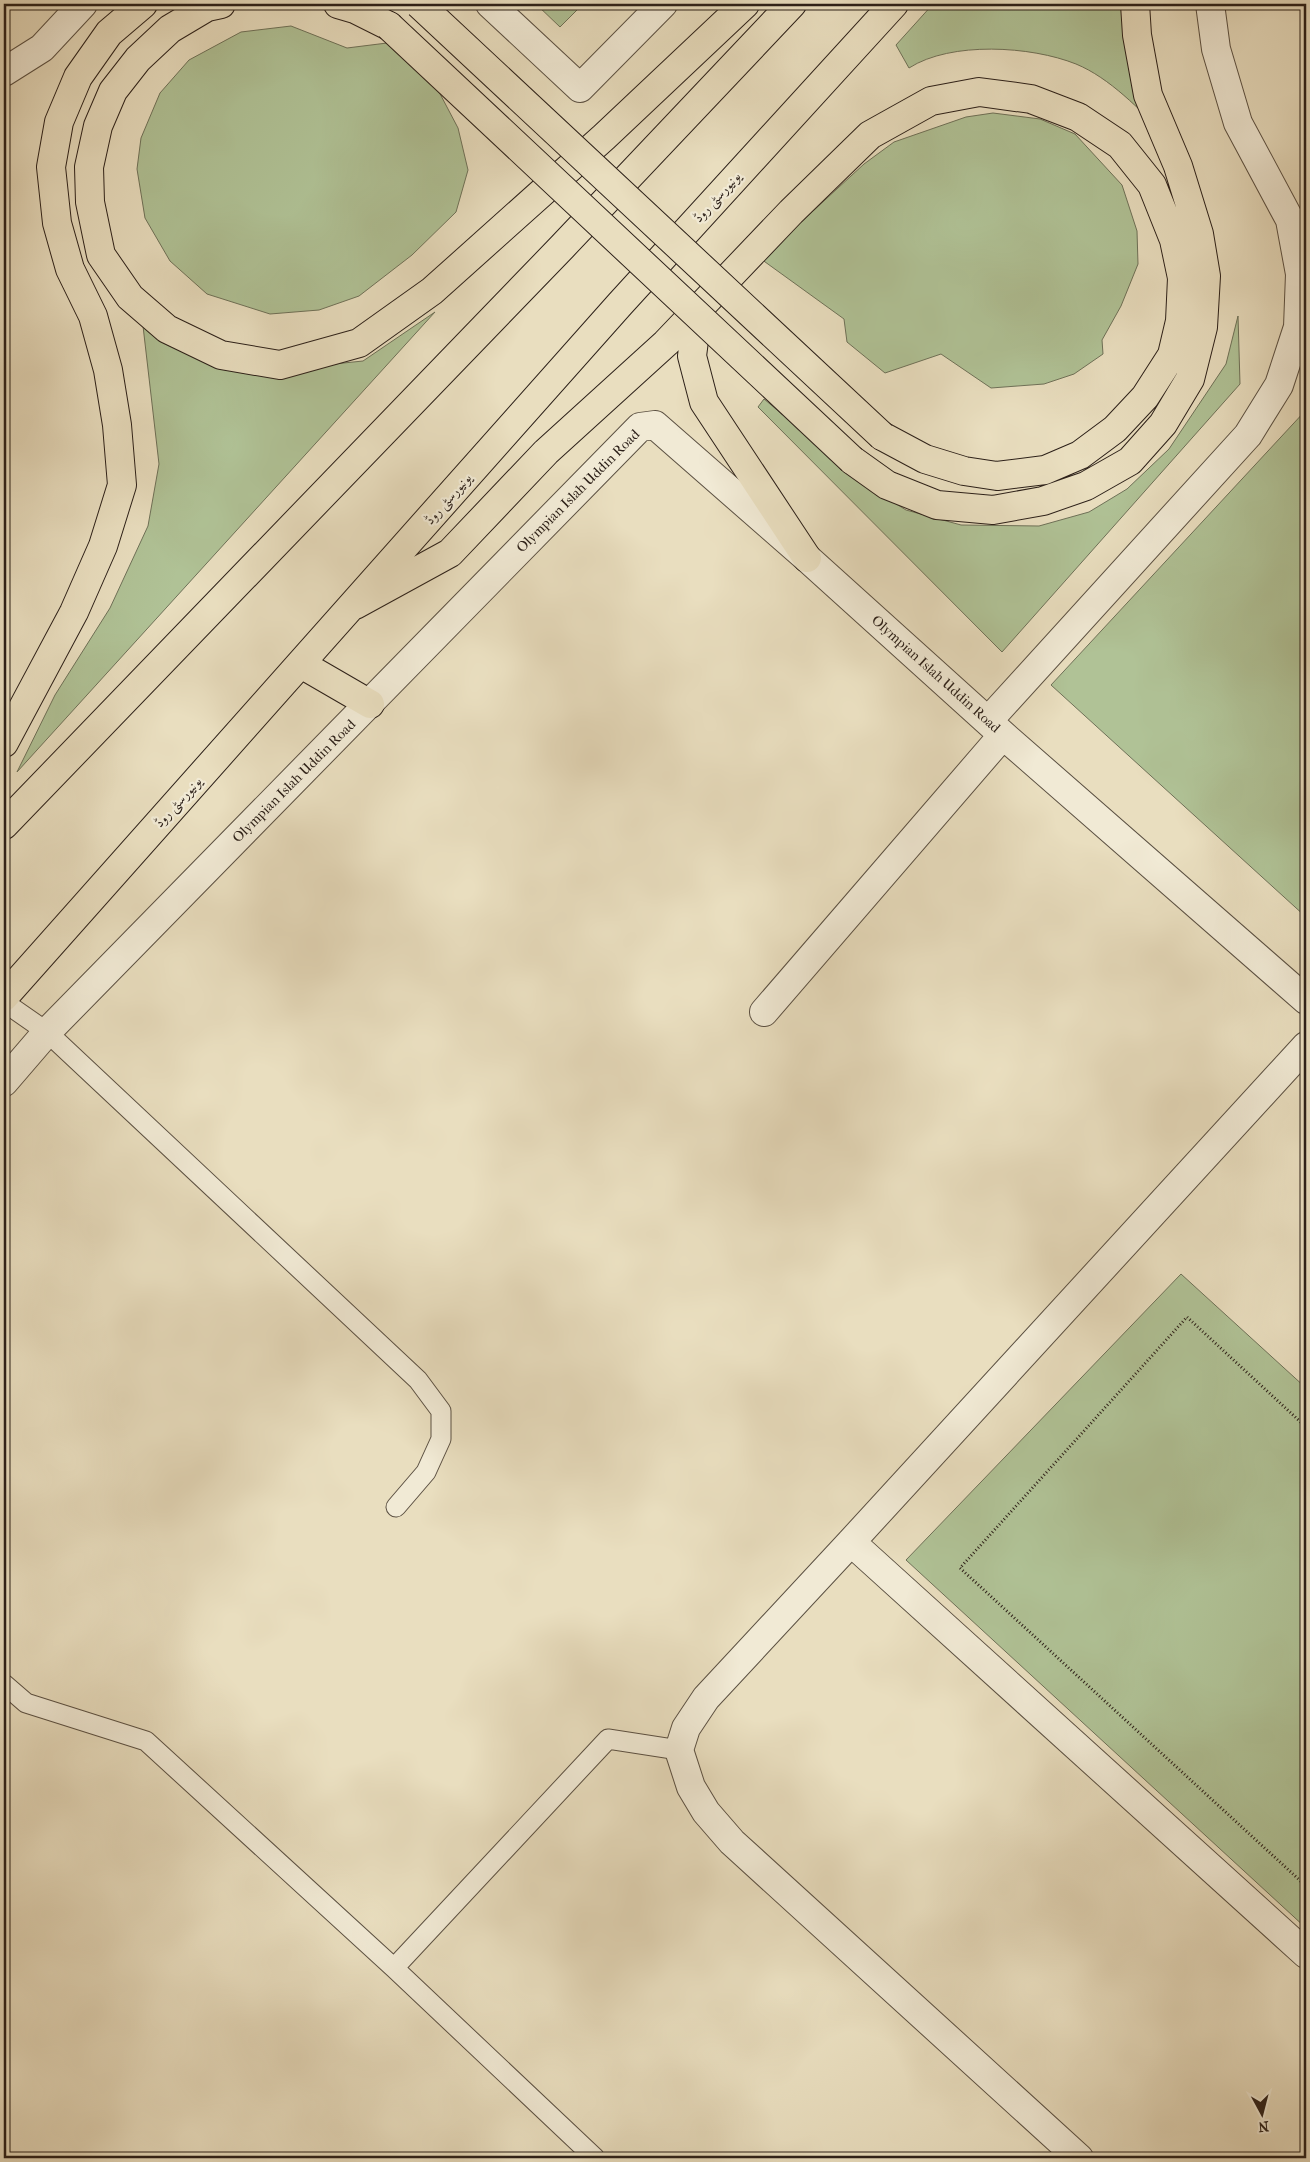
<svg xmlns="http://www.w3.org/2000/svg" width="1310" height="2162" font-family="'IM FELL French Canon',Amiri,serif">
<rect width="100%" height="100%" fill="#e9debf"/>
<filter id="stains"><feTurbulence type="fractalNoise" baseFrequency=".004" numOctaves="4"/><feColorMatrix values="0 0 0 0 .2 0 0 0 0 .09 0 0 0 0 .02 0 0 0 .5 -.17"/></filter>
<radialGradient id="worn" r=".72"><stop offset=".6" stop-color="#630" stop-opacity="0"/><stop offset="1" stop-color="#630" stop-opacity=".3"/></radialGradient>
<path fill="#b0c296" stroke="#6e7158" d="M536,4h47l-23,23z
M933,4h192l40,131c-25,-25 -55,-57 -89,-71 -45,-18 -125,-23 -167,4l-13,-23z
M291,26l56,22 40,-5 51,47 20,38 10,42 -12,42 -44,43 -53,41 -40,14 -49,4 -63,-20 -37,-33 -25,-43 -8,-49 4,-31 19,-45 29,-33 52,-28z
M993,113l47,6 35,15 47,51 15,46 1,33 -17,42 -19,34 1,14 -29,20 -30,10 -53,4 -50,-34 -56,19 -38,-31 -3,-23 -83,-60 103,-95 30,-22 72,-25z
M435,312l-418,460 38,-77 55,-87 38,-82 11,-62 -16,-138 162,41 58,-6z
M1238,316l2,68 -238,268 -244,-245 6,-8 105,88 37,23 55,15 78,1 50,-14 38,-23 42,-40 57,-85z
M1306,410v507l-255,-232z
M1181,1274l125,114v540l-400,-368z"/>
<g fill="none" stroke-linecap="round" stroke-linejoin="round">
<defs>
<path id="lane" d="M4,1002l43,30 371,348 23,31v28l-15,33 -30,35
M4,1684l22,19 120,38 248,227 201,190
M394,1968l214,-229 71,11"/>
<path id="street" d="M490,4l90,84 83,-84
M4,72l38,-24 41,-44
M988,721l260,-286 31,-50 19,-58 2,-53 -10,-54 -52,-97 -22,-74 -6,-45
M764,1012l239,-277
M4,1082l43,-50 593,-605 15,-2 152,133 196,177 303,265
M851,1542l455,412
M1079,2158l-347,-316 -26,-30 -15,-25 -12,-37 7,-22 20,-30 145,-156 455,-496"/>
<path id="primary" d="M221,4l-14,3 -37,22 -32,30 -25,32 -15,35 -9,41 1,35 11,53 29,42 37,32 54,26 59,10 79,-22 73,-52 172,-154 141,-133
M338,4l17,5 34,17
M698,309l-6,47 12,46 103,156
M852,460l35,25 50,20 56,5 50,-9 43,-15 44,-25 33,-37 27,-45 13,-52 3,-51 -7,-42 -21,-68 -30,-71 -11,-60 -2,-31
M355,605l95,-52 96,-101 120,-109 125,-131 79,-77 61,-34 48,-9 52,7 47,18 42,28 32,40 22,55 8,38 -2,43 -8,34 -27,42 -30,32 -35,26 -35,15 -48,6 -33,-5 -39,-12 -43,-23
M301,664l69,40
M4,743l70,-131 29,-66 19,-61 -5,-60 -9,-55 -15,-54 -23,-47 -13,-46 -6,-56 8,-45 19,-45 31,-44 34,-29
M4,825l558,-578 230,-243
M4,997l616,-693 274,-300"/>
</defs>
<use href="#lane" stroke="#5b5042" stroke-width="21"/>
<use href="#street" stroke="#5b5042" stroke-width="30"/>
<use href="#primary" stroke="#2c2019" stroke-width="30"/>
<path stroke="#2c2019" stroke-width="3" stroke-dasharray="1 2.5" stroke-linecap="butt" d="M1306,1427l-119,-110 -227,251 346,318"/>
<use href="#lane" stroke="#f1ead5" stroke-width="19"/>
<use href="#street" stroke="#f1ead5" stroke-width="28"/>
<use href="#primary" stroke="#e9debf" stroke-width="28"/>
<defs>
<path id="primary-bridge" d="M419,4l463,432
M389,26l463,434"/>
</defs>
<use href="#primary-bridge" stroke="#2c2019" stroke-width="30" stroke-linecap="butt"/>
<use href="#primary-bridge" stroke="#e9debf" stroke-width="28"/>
</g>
<g text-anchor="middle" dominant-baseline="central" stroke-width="4.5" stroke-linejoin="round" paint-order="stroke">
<g font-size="14" fill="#2c2019" stroke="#f1ead5">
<text transform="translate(717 197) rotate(-48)">یونیورسٹی روڈ</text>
<text transform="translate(578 491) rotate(-45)">Olympian Islah Uddin Road</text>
<text transform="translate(448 499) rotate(-49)">یونیورسٹی روڈ</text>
<text transform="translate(936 674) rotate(42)">Olympian Islah Uddin Road</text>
<text transform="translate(294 781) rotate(-45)">Olympian Islah Uddin Road</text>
<text transform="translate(178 802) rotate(-48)">یونیورسٹی روڈ</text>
</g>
</g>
<rect width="1310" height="2162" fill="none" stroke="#e9debf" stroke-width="20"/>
<rect x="5" y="5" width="1300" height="2152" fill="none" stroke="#2c2019" stroke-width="2.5"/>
<rect x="10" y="10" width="1290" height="2142" fill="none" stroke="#2c2019"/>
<g transform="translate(1262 2114) rotate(173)" stroke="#f1ead5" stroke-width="4" paint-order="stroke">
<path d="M0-4L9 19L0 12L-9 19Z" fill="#2c2019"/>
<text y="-8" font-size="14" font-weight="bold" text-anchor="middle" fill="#2c2019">N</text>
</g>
<rect width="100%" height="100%" filter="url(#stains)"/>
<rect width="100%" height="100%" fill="url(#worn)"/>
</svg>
